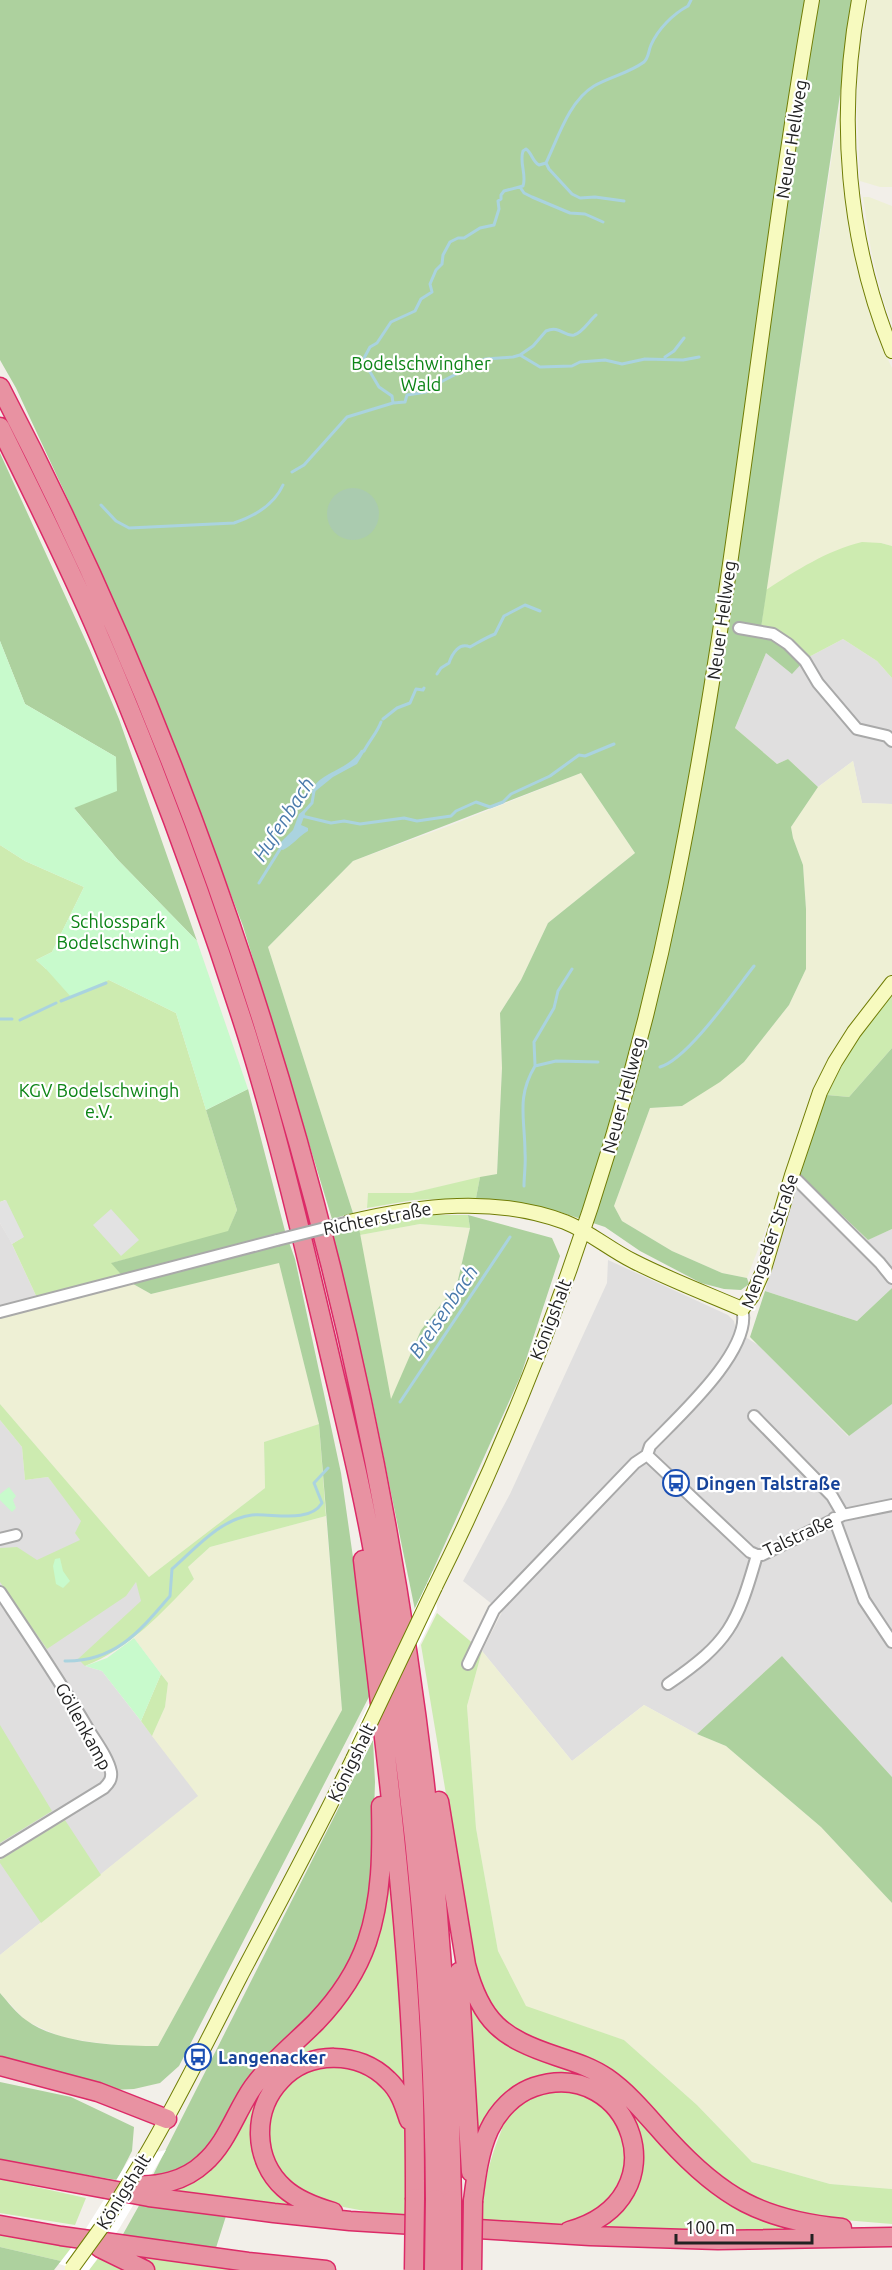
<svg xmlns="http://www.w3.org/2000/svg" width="892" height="2270" font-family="Ubuntu,sans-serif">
<rect width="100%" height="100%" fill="#f2efe9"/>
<path fill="#e0dfdf" d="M843,639l34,22 15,17v126l-30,-1 -9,-42 -35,26 -30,-28 -11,5 -42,-36 31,-75 39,6z
M797,1172l70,68 25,-11v59l-35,33 -92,-30z
M0,1223l10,17 29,62 -39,10z
M608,1260l120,55 6,6 2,10 22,14 90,91 44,-32v373l-110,-121 -85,78 -53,-29 -72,56 -90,-110 20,-39 -39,-31 47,-87 97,-211z
M0,1420l22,27 3,33 23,-3 34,44 54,60 6,20 -57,65 17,5 97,125 -199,159z"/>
<path fill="#eef0d5" d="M868,0h24v187h-12l-20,-6 -3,-74 1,-47z
M845,71l3,135 11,66 24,77 9,19v178l-11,-3 -115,47z
M863,197h6l23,9v118l-9,-25 -12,-49z
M853,761l9,42 30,1v173l-30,38 -80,172 -35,91 -25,-5 -50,-22 -50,-30 -8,-15 36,-98 32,-2 62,-44 45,-57 17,-36v-60l-3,-44 -10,-27 -2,-11 27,-40z
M581,773l54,80 -87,70 -27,57 -21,33 2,55 -5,106 -85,19h-44l-1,15 -14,5 -85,-266 85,-86 96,-35z
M420,1224l50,4 -13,56 -36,46 -30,71 -31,-166z
M279,1262l40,162 -55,18 1,46 -116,89 -149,-173v-92l126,-32 25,14z
M326,1516l16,194 -184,336h-37l-57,-8 -38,-17 -26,-28v-38l198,-159 -46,-60 13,-29 3,-24 -34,-45 60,-59 -6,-12 22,-20z
M482,1651l90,110 72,-56 53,29 29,12 95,81 71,76v286l-62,-5 -78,-22 -55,-57 -73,-65 -98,-33 -28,-56 -22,-123 -9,-122z"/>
<path fill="#cdebb0" d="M862,542l19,1 11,3v132l-15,-17 -34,-22 -38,20 -44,-31 5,-38c31,-20 60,-39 96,-48z
M0,845l25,16 59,26 -32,65 -16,8 10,9 63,11 67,33 61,197 -9,22 -116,31 14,17 -87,22 -27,-58 11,-7 -18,-37 -5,2z
M892,977v71l-43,49 -22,-2 25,-49z
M480,1177l-4,21 -62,2 -47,8 1,-15h44z
M422,1215h46l2,13 -50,-4 -60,11 -1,-7z
M0,1404l149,173 116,-89 -1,-46 55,-18 7,92 -116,31 -22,20 6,12c-32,34 -65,70 -109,87l-7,-7 63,-58 -5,-19 -10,14 -79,53 -47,-67v-34l17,-1 20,13 43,-20 -5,-7 6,-12 -33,-44 -23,3 -3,-33 -22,-27z
M437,1613l45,38 -15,55 9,122 22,123 28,55 98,34 73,65 55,57 78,22 62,5v35l-48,-4 -54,-9 40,22 -85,1 -263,-10c1,-38 6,-60 20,-95l-17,-7 -9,20 -9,-152 8,-23 -54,-322z
M161,1674l7,9 -3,24 -13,29 -11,-15z
M0,1725l52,86 -52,32z
M65,1820l36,55 -60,48 -41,-60v-3z
M386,1825l16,200 5,194 -74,-14 -26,6 -147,-20 29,-11 67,-89 110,-132z
M0,2179l86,19 -11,27 -75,-12z
M0,2232l71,16 -10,13 -61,-14z
M127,2253l124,17h-99z
M100,2256l31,14h-42z"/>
<path fill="#add19e" d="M0,0h854l-94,635 18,6 25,21 -11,12 -26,-21 -31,75 42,36 11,-5 30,28 -27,40 2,11 10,27 3,44v60l-17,36 -45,57 -24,20 -38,24 -32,2 -36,98 8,15 50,30 50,22 25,5 2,6 -8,6 -17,-1 -23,-6 -61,-32 -35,-24 -48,-16 -81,-13 4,-21 17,-3 5,-106 -2,-55 21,-33 27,-57 87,-70 -54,-80 -228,88 -85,86 85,266 -21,6 -89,-293 -69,-180 -83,-197 -75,-161 -16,-28z
M0,453l89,195 30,71 78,222 -79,-81 -44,-52 42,-51 -91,-53 -25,-63z
M892,1048v181l-24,11 -71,-68 30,-77 22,2z
M248,1089l37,142 10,28 46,214 31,218 -193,375 -19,17 -26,6 -22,1 -112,-28v-69c8,9 16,20 26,27 32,24 93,26 132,26l184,-336 -23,-286 -40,-161 -128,31 -25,-14 -15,-17 117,-32 9,-21 -31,-100z
M468,1215l84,23 8,18 -39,119 -106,235 -45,-220 -39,-155 28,-7 32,171 30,-69 36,-46 13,-56z
M892,1288v116l-43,32 -99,-99 15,-46 92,30z
M782,1656l110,121v126l-71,-76 -95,-81 -29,-12z
M373,1740l2,42 -3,95 -12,64 -28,53 -94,101 -36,60 -28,20 -23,4z
M0,2082l71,15 63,30 -2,24 -15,29 -117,-19z
M141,2202l85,14 -11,35 -93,-15z
M0,2247l61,14 -7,9h-54z"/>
<path fill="#aacbaf" d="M327 514a26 26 0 1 1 52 0a26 26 0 1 1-52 0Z"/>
<path fill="#c8facc" d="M0,641l25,63 91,53 1,34 -43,17 44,52 79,81 51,148 -42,21 -30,-97 -67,-33 -38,17 -25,-28 -10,-9 16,-8 32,-65 -59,-26 -25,-16z
M9,1487l7,9 -3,4 3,8 -4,4 -12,-12v-6z
M60,1558l3,13 7,10 -7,7 -7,-4 -3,-18 2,-7z
M134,1638l27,36 -20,47 -39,-50 -17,-5 22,-8z"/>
<path fill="#e2e2e2" d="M6,1200l18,37 -12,7 -12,-21v-21z
M111,1209l28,31 -18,16 -28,-31z"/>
<path fill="#aad3df" d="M366,749l-9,15 -24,13 -21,17c1,-21 36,-22 49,-44z
M303,811l2,3 -4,11 7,3v3c-10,6 -15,14 -25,19l-3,-1v-6l13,-13 6,-16z"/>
<path fill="#fff" d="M433,1571l4,38 -82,167 -4,-36z
M166,2150l-47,79 -30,41h-10l-20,-6 26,-34 45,-72z"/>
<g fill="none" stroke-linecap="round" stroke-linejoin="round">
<path stroke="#aad3df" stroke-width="3" d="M546,163l3,6 23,25 8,4 15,-1 29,4
M520,187l4,6 8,4 38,16 15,1 18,8
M520,355l13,-9 13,-15c14,-6 18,6 28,4 8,-2 16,-15 22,-20
M665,357l9,-6 10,-13
M393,403l-1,-7 -13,-9 -16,-27 7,-13 7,-4 14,-21 24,-11 6,-12 11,-7 -2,-8 6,-14 6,-6 1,-9 7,-13 8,-4h6l16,-10 14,-3 5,-16 -1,-8 3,-2v-4l3,-4 19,-5c4,-11 -4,-23 0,-35l3,-2c6,4 6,12 13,16l7,-2c12,-25 23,-62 48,-77 16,-9 35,-13 50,-24 5,-5 4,-10 7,-17 7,-16 22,-31 37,-39l3,-6
M292,472l12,-7 43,-48 46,-14 12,-1 2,-7 19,-3 9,-7 50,-26 28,-2 7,-2 20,12 32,-1 8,-4 25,-2 17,4 23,-5 38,1 16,-3
M101,505l15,16 13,7 105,-5c21,-7 40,-18 49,-38
M437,674l4,-6 8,-5c3,-9 10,-21 21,-16 9,-5 15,-9 25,-13l9,-18 21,-11 15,6
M383,719l14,-11 13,-5 6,-14 7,1 1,-2
M364,751c5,-10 13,-18 17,-29
M303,813l9,-10 2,-12
M302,816l29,7 13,-2 16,3 44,-6 13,3 34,-5 5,-5 20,-9 14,5 13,-5 8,-8 39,-18 29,-21 6,1 29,-12
M259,883l23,-37
M61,1001l45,-18
M0,1019h12
M20,1020l36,-17
M535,1065l-1,-23 20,-34 4,-17 14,-22
M660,1067c28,-8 75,-77 94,-101
M524,1186c0,-11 2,-22 1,-33 0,-35 -9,-55 10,-87l21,-5 42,1
M400,1402l110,-165
M65,1661c50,1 75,-30 105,-65l2,-27c23,-20 48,-50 80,-54 20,-2 57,9 70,-12l-8,-20 14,-15"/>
<defs>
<path id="street" d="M739,628l34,6 15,10 17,17 13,22 39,46 30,7 5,5
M792,1175l88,88 12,15
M0,1312l277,-72
M754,1416l78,80 11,19
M647,1455l103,97 7,3h5l81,-40 49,-10
M834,1518l30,82 28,42
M0,1539l16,-4
M0,1592c30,45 60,89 87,135 8,14 21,30 24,45 1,7 -2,11 -7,16l-104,64
M468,1664l26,-54 141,-147 12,-8 3,-9c27,-28 104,-97 92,-137
M668,1684c61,-42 69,-59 89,-129"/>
<path id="secondary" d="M859,0c-22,117 -12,241 33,351
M349,1222c71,-17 146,-26 216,0 25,10 44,27 68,39 35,18 72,32 109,48l10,-13 12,-27 28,-94 28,-83 15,-30 19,-30 38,-49
M435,1587c110,-221 191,-457 240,-699 60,-294 86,-593 137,-888
M146,2155c34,-58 63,-118 94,-178 38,-72 77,-144 113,-218"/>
<path id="highway" d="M0,387c289,553 443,1189 452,1813
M0,427c34,69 69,138 99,209 56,130 105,264 148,399 31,100 55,202 79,304 18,78 38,156 51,235 35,205 57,416 58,625
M363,1560c20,171 43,343 50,515 2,41 2,82 2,123
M439,1801l27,164c15,57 36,73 90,91 18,6 35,11 51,22 23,16 42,40 61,61 54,59 94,81 174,89
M459,1972l12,200
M0,2066l98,26 69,27
M0,2169l149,28 125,16 76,8 240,15 128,4 174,-3
M132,2185c26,2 53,-4 72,-22 23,-20 32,-52 49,-76 18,-25 42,-44 63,-65 22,-23 41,-51 51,-80 15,-44 15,-90 14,-136
M473,2201c3,-24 6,-49 16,-71 9,-19 25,-36 45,-43 96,-32 150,112 35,144
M333,2212c-17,-5 -36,-12 -49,-24 -31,-28 -32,-78 -3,-108 28,-30 78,-29 107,0 12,11 16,25 21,40
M0,2225l61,11 187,26 78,8
M100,2248l45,22"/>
</defs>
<use href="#street" stroke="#a9a9a9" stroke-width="14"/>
<use href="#secondary" stroke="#707d05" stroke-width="16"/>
<use href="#highway" stroke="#dc2a67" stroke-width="21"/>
<use href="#street" stroke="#fff" stroke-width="10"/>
<use href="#secondary" stroke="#f7fabf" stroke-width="14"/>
<use href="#highway" stroke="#e892a2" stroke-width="18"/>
<defs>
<path id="street-bridge" d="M277,1240l72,-18"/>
<path id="secondary-bridge" d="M353,1759l82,-172
M72,2268l29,-40 45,-73"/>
<path id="highway-bridge" d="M452,2200v70
M414,2270l1,-72
M434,2270l1,-71
M472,2270l1,-69"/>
</defs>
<use href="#street-bridge" stroke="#a9a9a9" stroke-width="14" stroke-linecap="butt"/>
<use href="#secondary-bridge" stroke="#707d05" stroke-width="16" stroke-linecap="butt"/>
<use href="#highway-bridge" stroke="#dc2a67" stroke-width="21" stroke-linecap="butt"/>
<use href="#street-bridge" stroke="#fff" stroke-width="10"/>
<use href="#secondary-bridge" stroke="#f7fabf" stroke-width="14"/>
<use href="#highway-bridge" stroke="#e892a2" stroke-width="18"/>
</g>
<defs>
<symbol id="bus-ring" viewBox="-11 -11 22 22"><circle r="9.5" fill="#fff" stroke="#1a4fb4" stroke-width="1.5"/><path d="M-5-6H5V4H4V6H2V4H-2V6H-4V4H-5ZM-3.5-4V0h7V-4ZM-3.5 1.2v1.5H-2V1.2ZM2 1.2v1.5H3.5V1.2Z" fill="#1a4fb4"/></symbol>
</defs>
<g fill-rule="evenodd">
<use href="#bus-ring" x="661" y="1468" width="30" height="30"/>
<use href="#bus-ring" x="183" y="2042" width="30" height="30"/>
</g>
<g text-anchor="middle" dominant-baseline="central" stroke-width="4.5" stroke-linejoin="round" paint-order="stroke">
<g font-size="18" fill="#222" stroke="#fff">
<text transform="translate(791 139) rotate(-81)">Neuer Hellweg</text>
<text transform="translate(721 620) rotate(-82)">Neuer Hellweg</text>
<text transform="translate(623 1095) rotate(-75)">Neuer Hellweg</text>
<text transform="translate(377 1218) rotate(-11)">Richterstraße</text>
<text transform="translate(769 1241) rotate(-71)">Mengeder Straße</text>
<text transform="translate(550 1319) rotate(-69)">Königshalt</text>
<text transform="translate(798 1535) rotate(-25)">Talstraße</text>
<text transform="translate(84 1726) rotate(61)">Göllenkamp</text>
<text transform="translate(351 1762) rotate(-64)">Königshalt</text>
<text transform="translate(123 2191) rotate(-58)">Königshalt</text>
</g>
<g font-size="18" fill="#0c8416" stroke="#fff">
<text x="421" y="363">Bodelschwingher<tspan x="421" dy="21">Wald</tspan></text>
<text x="118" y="921">Schlosspark<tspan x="118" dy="21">Bodelschwingh</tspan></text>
<text x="99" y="1090">KGV Bodelschwingh<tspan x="99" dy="21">e.V.</tspan></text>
</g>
<g font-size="18" font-weight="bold" fill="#164399" stroke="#fff" text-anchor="start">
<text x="696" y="1483">Dingen Talstraße</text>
<text x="218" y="2057">Langenacker</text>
</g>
<g font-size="20" font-style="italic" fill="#4a7aab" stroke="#fff">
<text transform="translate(283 819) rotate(-57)">Hufenbach</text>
<text transform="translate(443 1311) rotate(-56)">Breisenbach</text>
</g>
</g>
<path d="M676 2234v9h136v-9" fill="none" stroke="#222222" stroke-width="3"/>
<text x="685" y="2234" font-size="18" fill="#222222" stroke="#ffffff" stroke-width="4.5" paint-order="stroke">100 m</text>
</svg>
